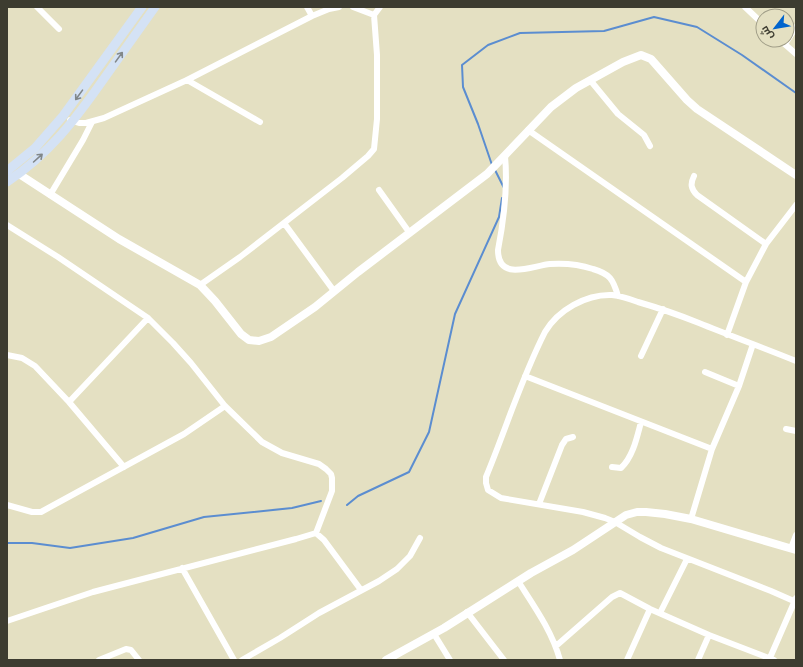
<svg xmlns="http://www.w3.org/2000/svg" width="803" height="667" font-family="Helvetica,Cairo,sans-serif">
<rect width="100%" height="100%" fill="#e4e0c2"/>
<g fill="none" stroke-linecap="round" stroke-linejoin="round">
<path stroke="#5b8dd0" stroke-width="2" d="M492,165l-14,-41 -15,-37 -1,-22 26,-20 32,-12 84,-2 50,-14 43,10 45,28 54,38
M495,170l9,18
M347,505l11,-9 51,-24 20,-40 26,-118 44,-97 3,-19
M7,543h25l38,5 63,-10 71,-21 88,-9 29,-7"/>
<path stroke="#fff" stroke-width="6" d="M37,7l22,22
M307,7l5,9
M353,7l21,8
M745,7l18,17
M780,40l16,14
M785,44l11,-17
M187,80l73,42
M590,80l28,34 26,21 6,11
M70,120l9,3h7l18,-5 83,-38 125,-64 17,-7 10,-2
M528,130l218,152
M505,156c3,31 -1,63 -7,94 0,32 33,16 52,14 15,-1 28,0 43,5 17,5 20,10 25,27
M694,176c-4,8 -3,13 3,19l69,49
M379,190l30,42
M50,195l33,-55 9,-18
M284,223l50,68
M7,225l51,32 90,61 25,25 18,20 34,43 37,36 20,11 37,11 7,5 5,5 1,4v13l-16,42 -20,6 -203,53 -86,29
M200,285l40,-28 102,-79 26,-22 6,-7 3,-30v-64l-3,-40 6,-8
M727,335l19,-53 20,-38 30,-39
M7,355l15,3 13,8 34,36 55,65
M641,356l22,-47
M796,361c-32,-13 -65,-25 -97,-38 -20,-8 -40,-15 -61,-21 -8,-3 -17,-6 -26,-7 -26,-1 -54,15 -67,37 -24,47 -39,97 -59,145v6l2,7 13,8 82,14 22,6 10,4 25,15 21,11 110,43 25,11
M705,372l34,14
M525,376l187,73
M69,402l79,-84
M786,429l10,2
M612,467l9,1c12,-11 16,-31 20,-46
M539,504l23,-59 4,-6 7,-2
M7,505l25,7h9l143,-78 41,-28
M691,519l21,-70 27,-63 14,-42
M316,533l8,7 37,50
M791,548l5,-13
M182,568l52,92
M518,581c16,25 34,50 42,79
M467,612l37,48
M660,613l27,-54
M434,634l16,26
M556,646l56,-49 8,-4 30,16 59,26 65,25
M99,660l27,-11 5,1 8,10
M242,660l38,-22 39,-25 60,-32 18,-12 13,-13 10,-18
M627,660l23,-51
M698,660l11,-25
M769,660l27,-62"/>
<path stroke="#fff" stroke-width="8" d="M19,174l100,65 81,46 15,16 26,33 8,6 10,1 12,-4 44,-30 43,-35 129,-98 64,-67 25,-19 47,-26 18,-7 10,4 36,41 10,9 99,66
M386,660l58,-32 87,-55 42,-23 53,-35 11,-3h9l19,2 26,5 105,31"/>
<path stroke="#d4e2f5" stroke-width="9" d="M7,171l28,-23 28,-32 79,-109
M7,182c42,-28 68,-62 96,-102 18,-25 35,-49 52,-73"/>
</g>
<defs><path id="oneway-shaft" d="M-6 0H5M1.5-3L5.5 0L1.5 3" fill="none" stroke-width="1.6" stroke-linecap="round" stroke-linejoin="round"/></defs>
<g stroke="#818789">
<use href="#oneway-shaft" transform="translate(119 57) rotate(-54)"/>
<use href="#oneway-shaft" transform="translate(79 95) rotate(126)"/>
<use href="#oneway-shaft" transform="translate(38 158) rotate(-42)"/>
</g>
<rect width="803" height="667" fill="none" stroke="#3d3c30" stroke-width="16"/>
<g transform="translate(775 28) rotate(239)"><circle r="19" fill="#e4e0c2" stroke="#a19e88"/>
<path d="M0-3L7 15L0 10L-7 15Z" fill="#0064cd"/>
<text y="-6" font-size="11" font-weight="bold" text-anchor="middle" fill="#3d3c30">ش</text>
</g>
</svg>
